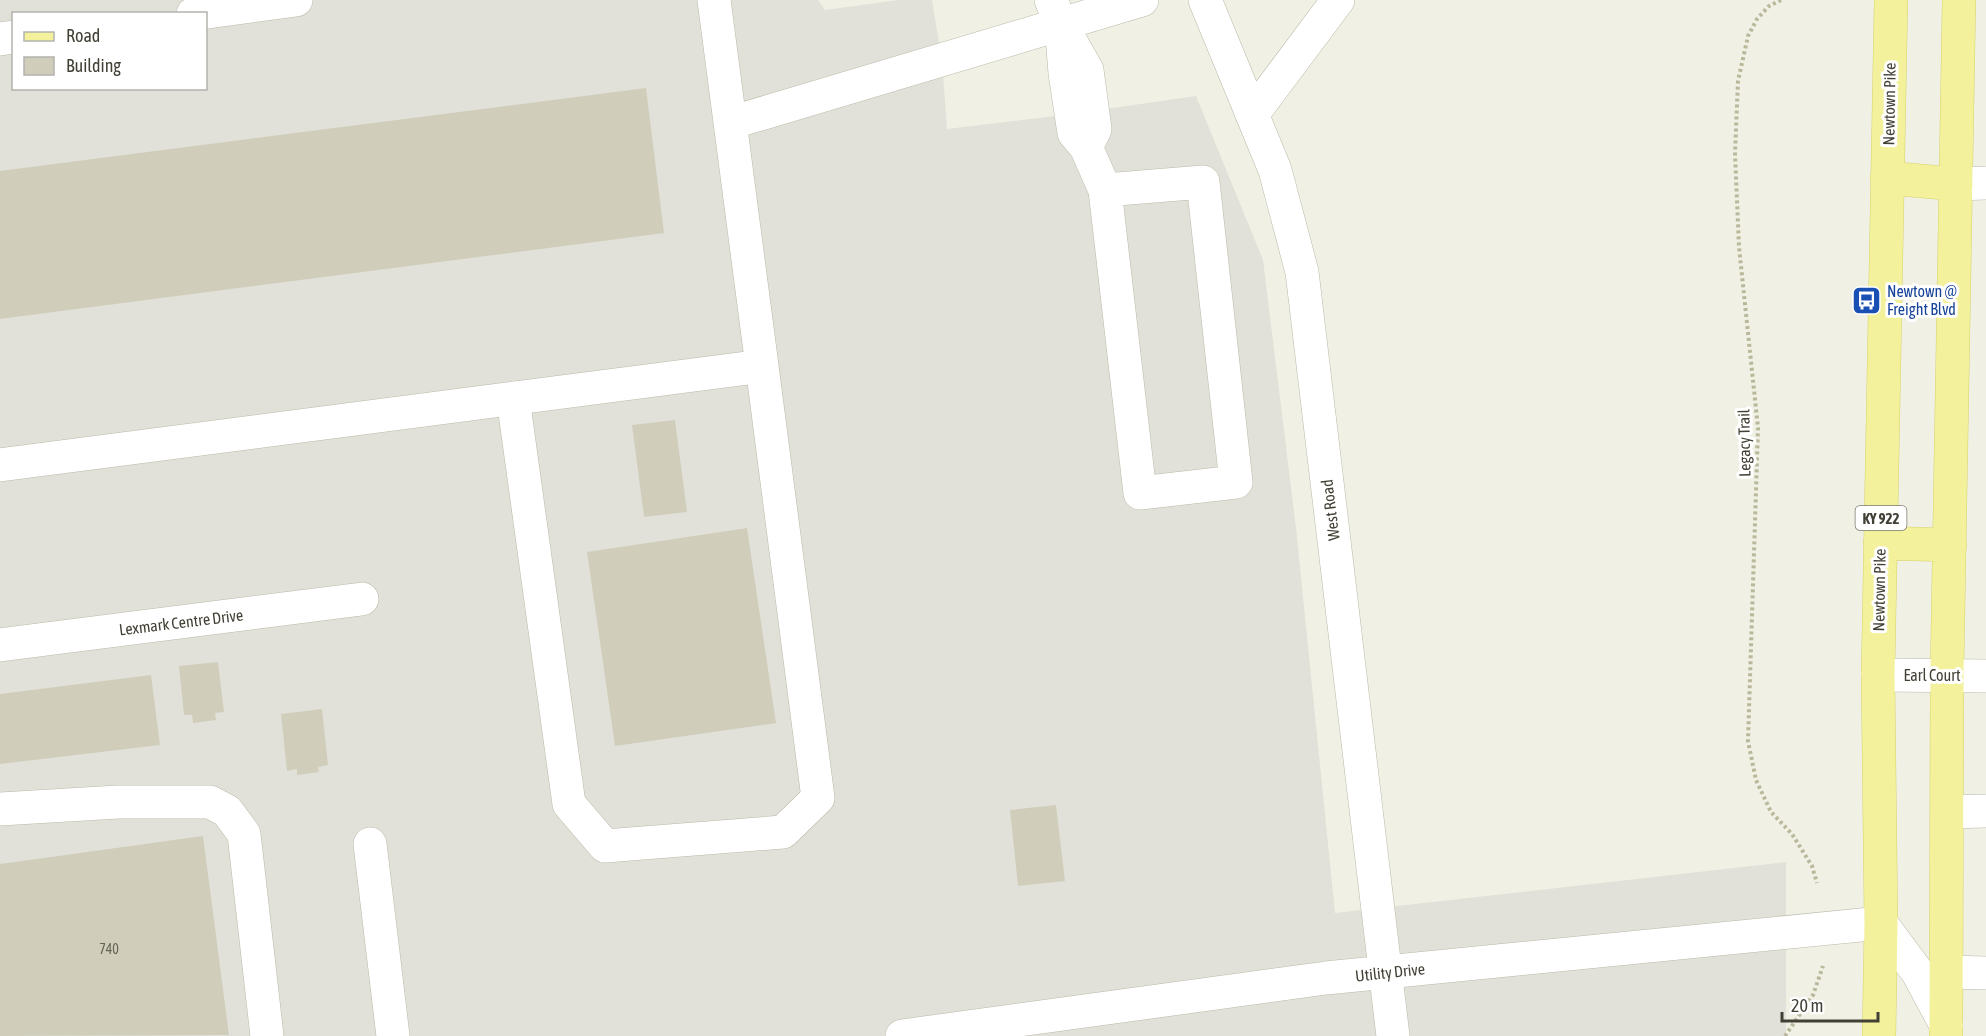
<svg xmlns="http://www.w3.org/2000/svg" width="1986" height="1036" font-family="'Asap Condensed',sans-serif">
<rect width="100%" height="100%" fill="#f0f0e4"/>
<path fill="#e2e1d9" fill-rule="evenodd" d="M0,0h818l7,10 74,-10h33l10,61 5,68 124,-15 125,-18 67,164 33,268 39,385 451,-51v174h-1786zM14,14h192v74h-192z"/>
<path fill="#d0cebb" d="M646,88l18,145 -664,86v-148z
M675,420l12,92 -43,5 -12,-92z
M747,528l29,195 -161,23 -28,-194z
M218,662l6,50 -9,1 1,7 -23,3 -1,-8h-8l-5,-49z
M151,675l9,70 -160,19v-70z
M322,709l6,56 -10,2 1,5 -22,3v-6l-10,2 -6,-57z
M1056,805l9,76 -47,5 -8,-76z
M203,836l26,199 -229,1v-172z"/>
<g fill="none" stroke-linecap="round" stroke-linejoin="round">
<defs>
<path id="minor" d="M1051,0l10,24 26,46 8,59 -9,18 -12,-14 -9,-60 -4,-49
M1205,0l70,170 27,102 91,764
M193,14l103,-14
M0,39l14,-2
M1252,115l86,-115
M730,123l412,-123
M1086,147l19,43 35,303 96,-11 -33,-300 -98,8
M1956,184l30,-1
M513,398l56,406 36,42 178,-14 35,-34 -56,-432
M0,465l762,-99 -48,-366
M0,645l362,-46
M1878,675l108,1
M0,809l118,-7h92l17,9 17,23 23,202
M1948,812l38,-1
M370,844l23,192
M1946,972l40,1
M902,1036l424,-58 555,-55 37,50 28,52"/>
<path id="major" d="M1887,178l69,6
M1880,543l70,2
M1879,1036l2,-113 -3,-248 13,-675
M1946,1036l1,-362 12,-674"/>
</defs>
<use href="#minor" stroke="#bab9a8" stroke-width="34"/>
<use href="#major" stroke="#d6d26d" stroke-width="34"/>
<path stroke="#bab89b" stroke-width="4" stroke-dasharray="3 3" stroke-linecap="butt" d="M1781,0l-12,6 -12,13 -9,17 -10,45 -3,73 4,93 19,181 -10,313 8,39 15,32 21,22 20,32 5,17
M1785,1036l28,-41 10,-29"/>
<use href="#minor" stroke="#fff" stroke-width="33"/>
<use href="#major" stroke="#f3f19b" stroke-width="33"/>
</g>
<defs>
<symbol id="bus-square" viewBox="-11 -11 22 22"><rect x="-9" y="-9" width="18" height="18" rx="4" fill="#1a4fb4" stroke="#fff"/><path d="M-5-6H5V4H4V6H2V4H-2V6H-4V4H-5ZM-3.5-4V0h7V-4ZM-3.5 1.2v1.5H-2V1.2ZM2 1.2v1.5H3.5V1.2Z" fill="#fff"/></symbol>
</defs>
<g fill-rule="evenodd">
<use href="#bus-square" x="1850" y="284" width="33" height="33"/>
</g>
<g text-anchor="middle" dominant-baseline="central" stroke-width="6" stroke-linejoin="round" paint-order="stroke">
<g font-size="14" fill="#666456">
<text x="109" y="949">740</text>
</g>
<rect fill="#fff" stroke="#7b7972" stroke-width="1.5" x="1855.5" y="506" width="51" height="24" rx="4.5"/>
<g font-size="15" font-weight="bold" fill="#424035">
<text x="1881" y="518">KY 922</text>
</g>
<g font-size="16" fill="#424035" stroke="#fff">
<text transform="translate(1889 104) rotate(-89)">Newtown Pike</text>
<text transform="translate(1744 443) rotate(-91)">Legacy Trail</text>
<text transform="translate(1330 510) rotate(-97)">West Road</text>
<text transform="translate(1879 590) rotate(-89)">Newtown Pike</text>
<text transform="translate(181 622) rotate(-7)">Lexmark Centre Drive</text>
<text x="1932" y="675">Earl Court</text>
<text transform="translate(1390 972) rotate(-6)">Utility Drive</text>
</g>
<g font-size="16" fill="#164399" stroke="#fff" text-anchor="start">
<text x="1887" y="291">Newtown @<tspan x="1887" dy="18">Freight Blvd</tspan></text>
</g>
</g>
<rect x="12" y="12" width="195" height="78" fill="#ffffff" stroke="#b3b3ae" stroke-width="1.5"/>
<rect x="24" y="32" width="30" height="9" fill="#f3f19b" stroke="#b3b3ae" stroke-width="1.5"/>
<text x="66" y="42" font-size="18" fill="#424035">Road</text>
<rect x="24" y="57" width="30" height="18" fill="#d0cebb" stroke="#b3b3ae" stroke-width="1.5"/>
<text x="66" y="72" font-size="18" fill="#424035">Building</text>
<path d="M1782 1012v9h96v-9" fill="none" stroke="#424035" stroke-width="3"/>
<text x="1791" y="1012" font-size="18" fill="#424035" stroke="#ffffff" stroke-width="4.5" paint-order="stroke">20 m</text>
</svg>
